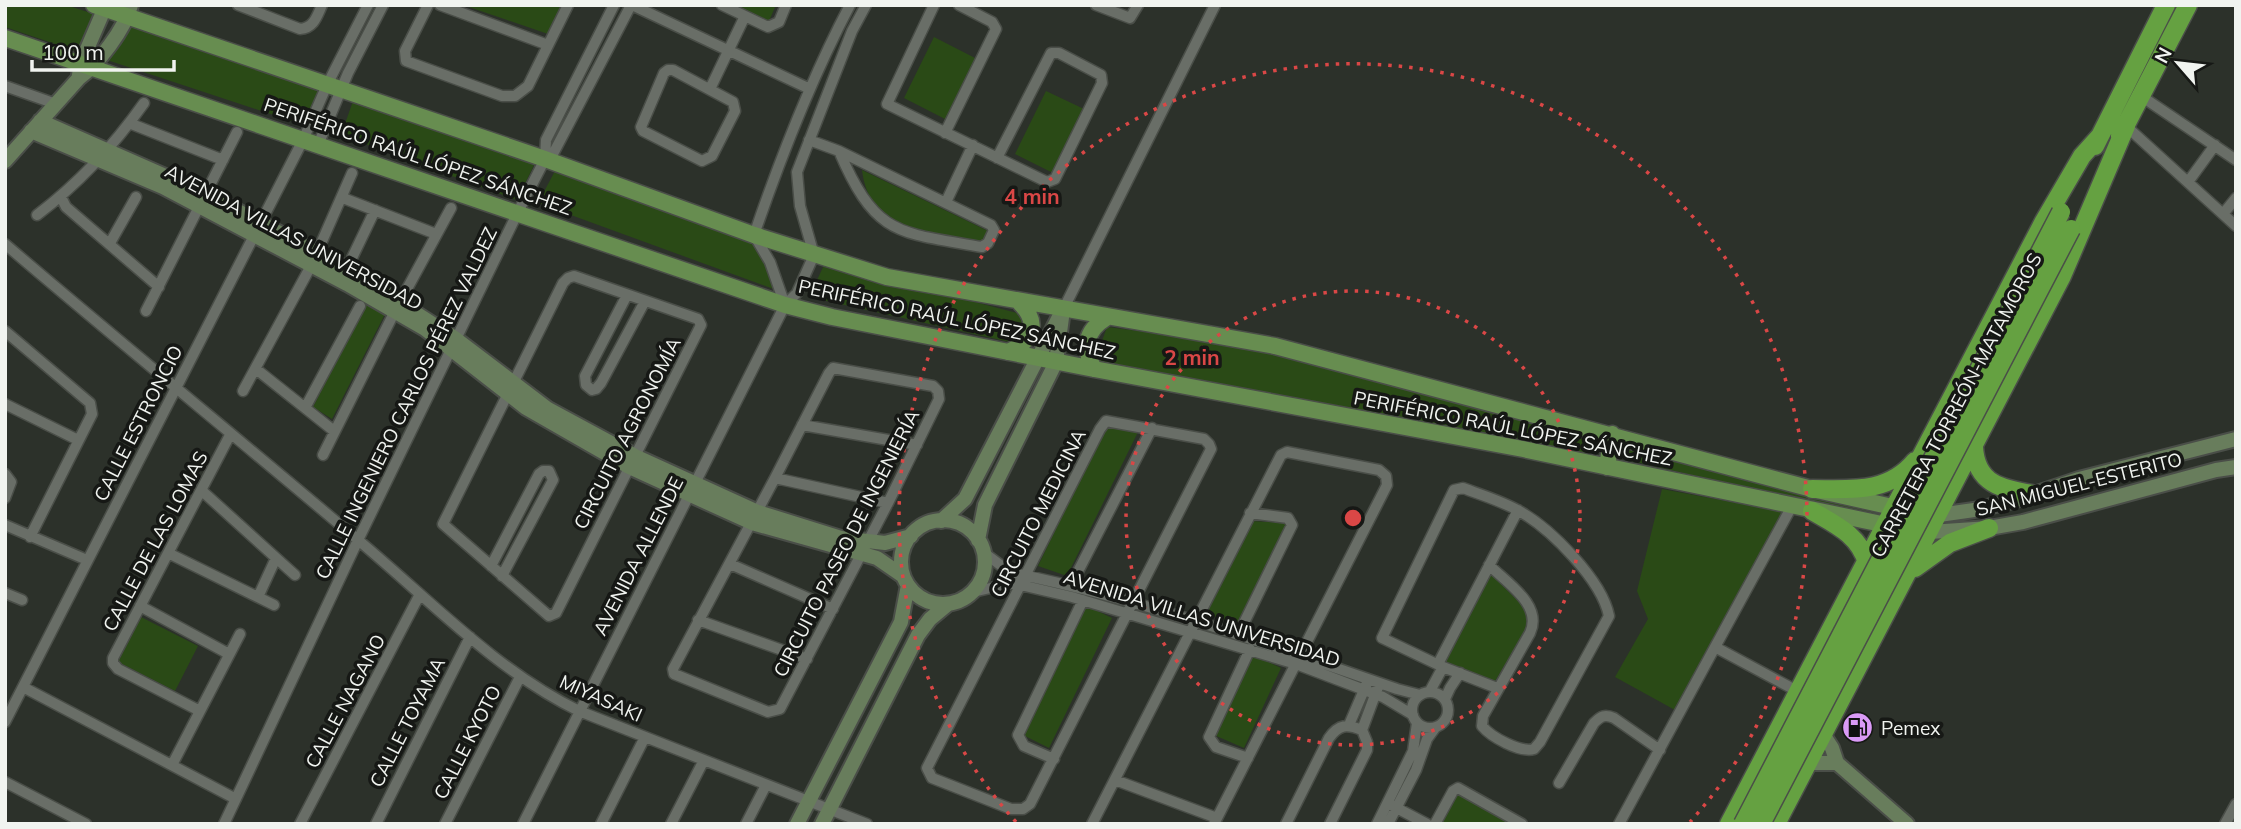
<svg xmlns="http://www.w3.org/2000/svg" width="2241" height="829" font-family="Mulish,sans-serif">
<rect width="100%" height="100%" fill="#2c312a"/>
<path fill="#2a4a16" d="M5,5h61l28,9 -15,38 -74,-25z
M463,5h98l-13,29z
M736,5h40l-7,16z
M130,25l189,64 -12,37 -203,-67z
M934,37l43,22 -30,61 -43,-22z
M1046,91l38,18 -31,64 -38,-19z
M353,101l183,60 -19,39 -176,-65z
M556,169l195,68 28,54 -241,-88z
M862,170l126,61 -6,11c-50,-10 -113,-9 -120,-72z
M825,263l196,51 5,15 -12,14 -205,-46z
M368,300l19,10 -55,109 -19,-12z
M1107,327l110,14 136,31 236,69 2,6 -5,7 -491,-94z
M1105,427l34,3 -72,146 -29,-10z
M1632,447l247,64 1,3 -7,3 -241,-56 -5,-6z
M1662,489l123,23 -110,198 -60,-33 33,-58 -11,-28z
M1250,521l36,2v4l-48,96 -34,-9z
M1489,572l39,39 1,13 -35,59 -51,-20z
M1085,605l27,13 -63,130 -26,-13z
M141,617l57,29 -23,45 -57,-29z
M1251,654l30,14 -37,80 -30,-13z
M1457,792l56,32h-73z"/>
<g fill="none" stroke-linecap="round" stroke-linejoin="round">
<defs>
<path id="street" d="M238,5l62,24c14,-1 17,-13 22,-24
M428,5l-23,46 1,10 96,35h13l13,-10 40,-81
M440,5l108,40
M632,5l178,84
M722,5l46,22 11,-5 7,-17
M934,5l-47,99 160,78 8,-3 47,-96 -1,-8 -42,-22h-8l-54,105
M1096,5l34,13 8,-13
M668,70h5l60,32 2,9 -23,45 -10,5 -59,-30 -2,-4 23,-54z
M5,86l51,18
M710,89l35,-73
M2141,96l95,64
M129,123l94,37
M2126,126l110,100
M945,133l51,-104 -4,-7 -33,-17
M809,140l30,11 152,74 3,5 -6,13 -6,4c-84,-15 -106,-10 -143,-96
M318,145l30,-72 35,-68
M545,159l1,-19 68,-135
M2188,182l27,-37
M61,197l5,10 93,80
M343,198l93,36
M946,202l27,-57
M2223,214l13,-16
M37,215c41,-31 78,-71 107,-112
M110,243l26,-46
M5,244c117,100 236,197 353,296 71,59 137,130 221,171l288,113
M352,258l23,-48
M574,276l124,43 3,6 -145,288 -7,3 -106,-92 120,-241 5,-5z
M627,295l-42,81 1,9 6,5 4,-1 5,-6 44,-82
M785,305l-15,-43 -16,-27c27,-79 57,-156 96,-230
M1063,310l152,-305
M146,311l91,-179
M5,331l85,72 2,11 -62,123
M833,368l100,18 5,5 1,8 -51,104 -108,206 -12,3 -94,-38 -1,-5 102,-191 54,-105z
M256,369l78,62
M243,391l69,-127 40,-91
M5,404l73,36
M305,408l55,-102
M1106,421l98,18 5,5 2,5 -181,355 -7,5h-12l-79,-31 -5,-10 173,-339z
M802,425l115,20
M323,455l72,-144 56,-103
M5,474l6,8 -6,16
M775,478l113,25
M201,490l94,85
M5,525l82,35
M983,552l20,15 15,7c130,27 254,72 379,115l23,6
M168,553l106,52
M730,564l103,45
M1489,565c18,18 54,40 41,68l-47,83 -1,10c9,11 38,27 52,23l6,-7 69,-126c-7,-36 -59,-88 -90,-105 -17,-10 -38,-16 -56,-23l-9,2 -72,148 61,29 54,21
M491,566l48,-92 4,-3h6l4,9 -51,96
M1071,585l81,-157
M973,592l39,-9 60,14 224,67 87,33 30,18
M5,593l17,7
M258,597l18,-39
M140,606l89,48
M698,620l109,39
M1238,635l54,-110 -4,-7 -38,-5
M1715,647l77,-141
M1438,664l80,-154
M23,687l213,112
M1430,691l13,-24
M1412 710a18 18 0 1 1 36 0a18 18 0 1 1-36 0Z
M1445,699l5,-11 10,-15
M200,711l-82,-42 -5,-6v-5l117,-223
M5,722l298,-582 24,-55 41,-80
M1349,725l18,-42
M1362,730l16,-43
M1248,758l-32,-11 -7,-10 41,-88
M1054,759l-30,-13 -6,-11 65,-135
M172,765l68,-131
M1115,780l102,38
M5,782l81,42
M1559,783l35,-60c7,-7 11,-9 20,-5l46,32
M1391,805l36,19
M224,824l134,-284 160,-328 27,-53 8,-5 78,-149
M300,824l120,-230
M376,824l94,-187
M445,824l75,-147
M523,824l262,-519 12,-12 17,-38 -14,-49 -3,-34 55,-141 14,-26
M601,824l44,-87
M671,824l33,-64
M746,824l20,-39
M1092,824l189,-369 6,-3 92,18 7,6 1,9 -173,339
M1286,824l43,-86c10,-14 18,-14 33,-8l5,12v8l-37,74
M1377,824l36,-73 4,-28
M1388,824l28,-54 11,-31 8,-11
M1435,824l18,-33 5,-3 64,36
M1619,824l96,-177 84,45
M2225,824l11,-20"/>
<path id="secondary" d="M79,75l2,-12 25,-58
M40,121l166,73 141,75 109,70 92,70 87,47 123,56 83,26 44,5 26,-7
M31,131l132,56 184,97 78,45 101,79 103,59 123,56 125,35 26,18
M5,161l74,-83c19,-14 46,-49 52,-73
M1939,515l35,-5 39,-9 66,-22 157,-40
M901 562a42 42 0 1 1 84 0a42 42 0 1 1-84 0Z
M941,521l24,-22 94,-182
M1930,532l59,-4 34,-6 193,-52 20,-3
M978,540l7,-35 71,-143 7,-52
M1823,734l9,14 5,15 70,61
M1808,763h29
M797,824l104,-202 7,-37
M822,824l96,-189 12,-16 18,-15"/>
<path id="primary" d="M94,5l451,154 209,76 133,42 388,69 537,143 94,21
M5,38l780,267 47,12 262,52 429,80 373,78
M1008,352c25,-11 32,-29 12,-49
M1094,369c-11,-21 -9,-38 12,-51
M1607,467l5,-33"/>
<path id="highway" d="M2120,136l68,-131
M2095,146l71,-141
M1974,447c2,37 28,42 58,47
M1812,489c38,0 76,5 103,-28
M1812,511c24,14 47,24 55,52
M1915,568l35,-25 39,-15
M1729,824l315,-603 38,-65 18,-20
M1776,824l286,-548 64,-150"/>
</defs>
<use href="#street" stroke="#4a4e48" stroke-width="13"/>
<use href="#secondary" stroke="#4a4e48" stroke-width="18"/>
<use href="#primary" stroke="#4a4e48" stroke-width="19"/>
<use href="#highway" stroke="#4a4e48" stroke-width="21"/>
<use href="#street" stroke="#696e67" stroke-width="10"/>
<use href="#secondary" stroke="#687d5c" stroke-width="14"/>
<use href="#primary" stroke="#678d50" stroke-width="16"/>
<use href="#highway" stroke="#65a141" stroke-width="18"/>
<defs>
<path id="highway-bridge" d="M1743,824l318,-612
M1761,824l310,-595"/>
</defs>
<use href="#highway-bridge" stroke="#4a4e48" stroke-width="21" stroke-linecap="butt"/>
<use href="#highway-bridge" stroke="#65a141" stroke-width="18"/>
</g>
<g fill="none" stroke="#da4746" stroke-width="3.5" stroke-dasharray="3.5 7">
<circle cx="1353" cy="518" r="227"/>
<path d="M1016 822A454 454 0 1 1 1690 822"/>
</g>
<defs>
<symbol id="fuel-disc" viewBox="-11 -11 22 22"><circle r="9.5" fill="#da9af6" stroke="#161815"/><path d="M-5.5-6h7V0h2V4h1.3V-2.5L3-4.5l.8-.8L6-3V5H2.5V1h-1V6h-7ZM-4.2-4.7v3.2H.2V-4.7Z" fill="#111"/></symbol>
</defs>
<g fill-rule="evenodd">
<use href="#fuel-disc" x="1840" y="710" width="35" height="35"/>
</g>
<g text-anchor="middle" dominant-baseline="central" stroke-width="7" stroke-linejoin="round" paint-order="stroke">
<g font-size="19" fill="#f1f4f0" stroke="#161815">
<text transform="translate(418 156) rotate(19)">PERIFÉRICO RAÚL LÓPEZ SÁNCHEZ</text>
<text transform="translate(294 237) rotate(28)">AVENIDA VILLAS UNIVERSIDAD</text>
<text transform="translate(957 319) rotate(12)">PERIFÉRICO RAÚL LÓPEZ SÁNCHEZ</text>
<text transform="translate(406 403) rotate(-64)">CALLE INGENIERO CARLOS PÉREZ VALDEZ</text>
<text transform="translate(1956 405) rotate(-62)">CARRETERA TORREÓN-MATAMOROS</text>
<text transform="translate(138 423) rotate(-63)">CALLE ESTRONCIO</text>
<text transform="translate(1513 428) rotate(11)">PERIFÉRICO RAÚL LÓPEZ SÁNCHEZ</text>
<text transform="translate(627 433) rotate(-63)">CIRCUITO AGRONOMÍA</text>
<text transform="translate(2079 484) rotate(-14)">SAN MIGUEL-ESTERITO</text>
<text transform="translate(1038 513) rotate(-63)">CIRCUITO MEDICINA</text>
<text transform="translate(155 541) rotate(-62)">CALLE DE LAS LOMAS</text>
<text transform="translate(846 543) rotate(-63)">CIRCUITO PASEO DE INGENIERÍA</text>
<text transform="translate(638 556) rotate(-63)">AVENIDA ALLENDE</text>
<text transform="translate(1202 618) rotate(17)">AVENIDA VILLAS UNIVERSIDAD</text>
<text transform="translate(601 698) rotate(24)">MIYASAKI</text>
<text transform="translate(345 701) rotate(-62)">CALLE NAGANO</text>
<text transform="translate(407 722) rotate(-63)">CALLE TOYAMA</text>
<text transform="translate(467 742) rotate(-63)">CALLE KYOTO</text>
</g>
<g font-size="19" fill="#f1f4f0" stroke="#161815" text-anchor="start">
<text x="1881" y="728">Pemex</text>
</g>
</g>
<circle cx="1353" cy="518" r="10" fill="#da4746" stroke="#161815" stroke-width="3.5"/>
<g font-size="21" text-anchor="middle" font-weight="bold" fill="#da4746" stroke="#161815" stroke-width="7" stroke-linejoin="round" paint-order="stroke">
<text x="1032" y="204">4 min</text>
<text x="1192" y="365">2 min</text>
</g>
<rect width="2241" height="829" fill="none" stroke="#f1f4f0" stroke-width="14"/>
<g transform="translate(2178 63) rotate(298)" stroke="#161815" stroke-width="5" paint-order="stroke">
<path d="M0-5L12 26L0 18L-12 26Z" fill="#f1f4f0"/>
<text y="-10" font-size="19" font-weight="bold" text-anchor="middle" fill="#f1f4f0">N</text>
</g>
<path d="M32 60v10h142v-10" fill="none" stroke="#f1f4f0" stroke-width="3.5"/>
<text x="42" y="60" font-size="21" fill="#f1f4f0" stroke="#161815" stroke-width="5" paint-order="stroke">100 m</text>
</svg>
